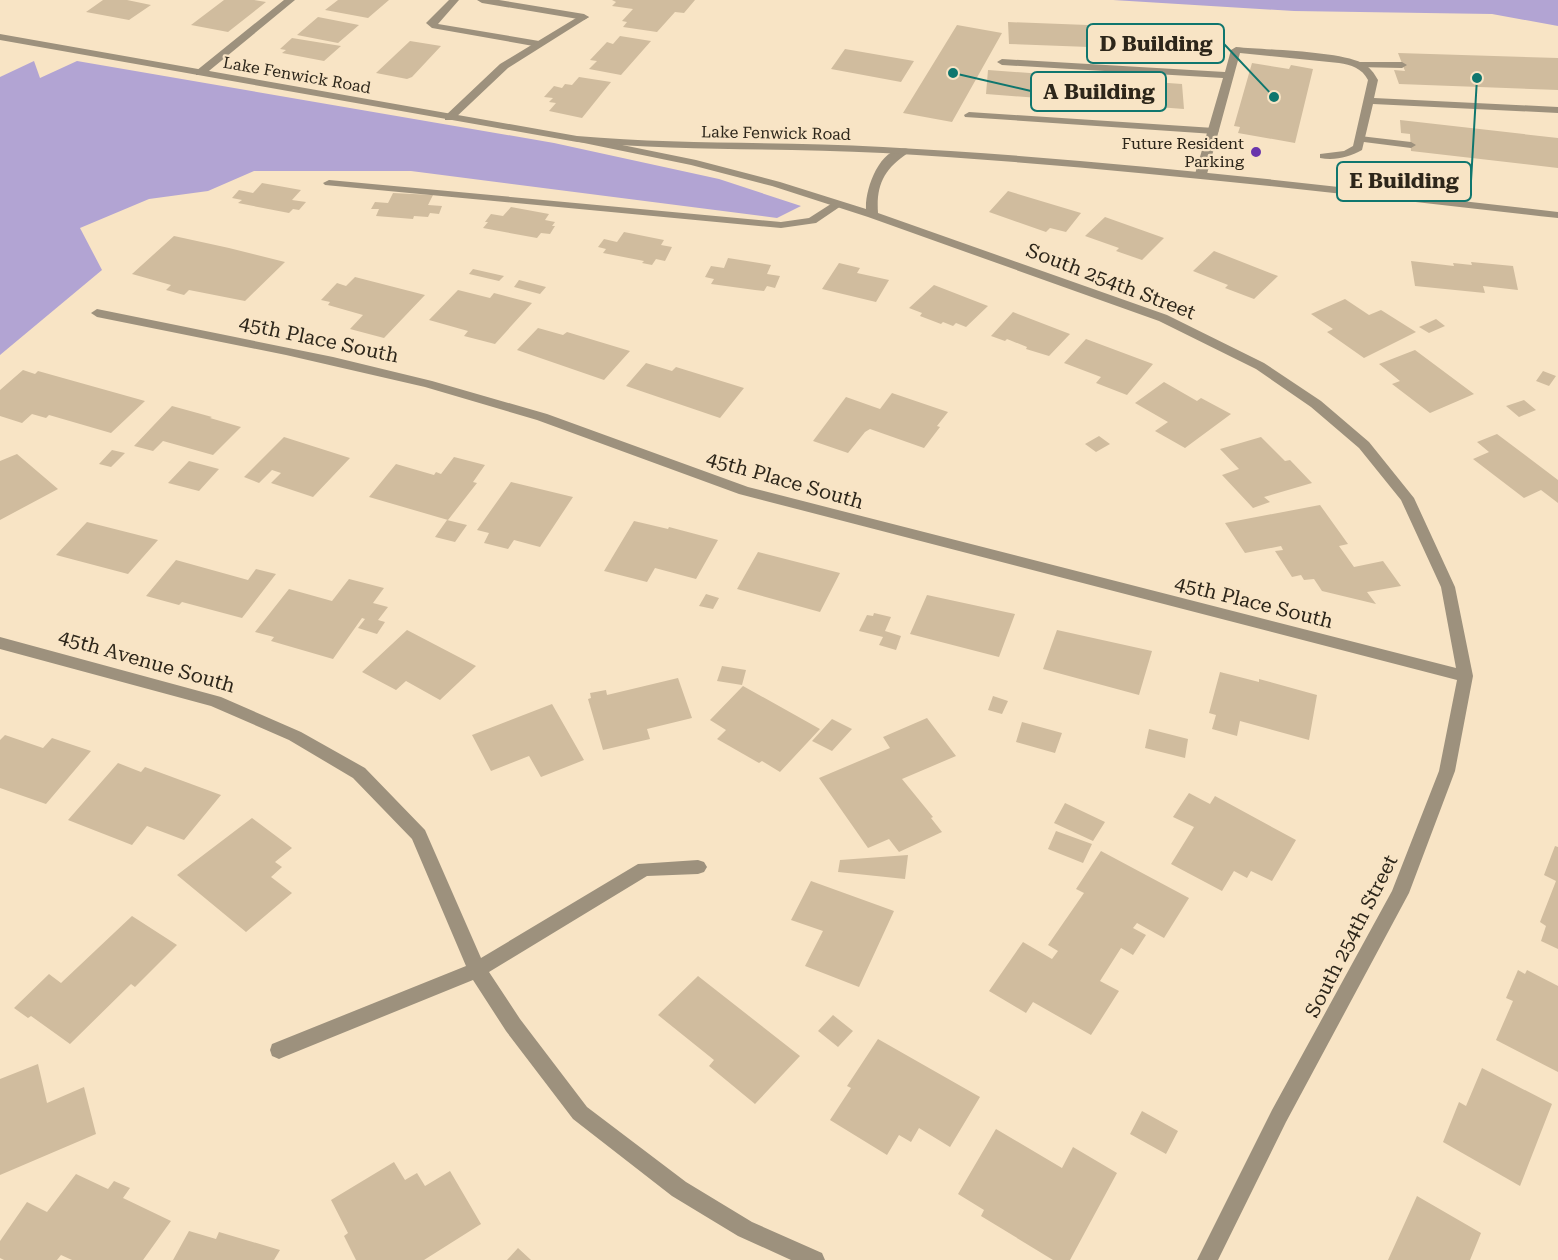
<svg xmlns="http://www.w3.org/2000/svg" width="1558" height="1260" font-family="'Roboto Serif',serif">
<rect width="100%" height="100%" fill="#f8e4c5"/>
<path fill="#b2a4d3" d="M1113,0h445v26l-66,-12 -198,-3z
M34,61l6,17 37,-17 477,82 165,36 82,27 -24,12 -366,-47h-157l-46,20 -59,8 -69,29 22,42 -102,85v-278z"/>
<path fill="#d0bc9e" d="M103,0h24l24,5 -22,15 -43,-8z
M224,0h30l12,2 -38,30 -37,-7z
M338,0h51l-21,18 -43,-8z
M612,0h83l-11,13 -9,-1 -18,20 -34,-5 4,-5 -5,-1 11,-12 -21,-3 4,-4z
M318,17l41,8 -21,18 -41,-8z
M1008,22l184,7 4,22 -187,-7z
M957,25l45,8 -50,89 -49,-9z
M620,36l31,5 -30,34 -32,-6 8,-8 -7,-1 17,-18 6,2z
M292,38l49,8 -17,15 -42,-8 4,-3 -6,-1z
M410,41l31,5 -29,31 -5,2 -31,-6z
M845,49l69,12 -13,21 -70,-13z
M1398,53l160,5v32l-159,-6 -5,-14 11,1z
M1252,63l37,6 2,-4 22,4 -18,74 -57,-10 2,-6 -6,-1z
M988,70l194,14 2,25 -198,-15z
M579,77l32,5 -29,36 -33,-7 7,-8 -7,-1 4,-4 -9,-1 10,-11 8,2 3,-4 7,1z
M1400,120l158,18v30l-147,-17 -1,-17 -9,-1z
M262,183l39,7 -9,10 14,2 -7,8 -6,-1 -4,4 -51,-10 4,-3 -10,-2 7,-8 14,3z
M1008,191l73,22 -15,19 -16,-4 -4,4 -57,-20z
M393,193l40,2 -5,10 14,1 -3,8 -9,-1 -2,4 -14,-1 -1,3 -37,-3 3,-7h-8l4,-7 13,1z
M511,207l38,7 -4,6 10,2 -3,4h3l-5,8 -9,-1 -4,5 -54,-10 5,-6h-3l6,-8 12,2z
M1105,217l59,21 -22,22 -26,-9 3,-3 -34,-12z
M624,232l40,8 -3,5 11,2 -7,14 -9,-2 -4,6 -10,-2 2,-2 -41,-8 3,-4 -8,-2 6,-8 13,3z
M174,236l55,12 56,14 -40,39 -56,-11 -5,5 -18,-5 5,-5 -39,-11z
M1214,251l64,25 -24,23 -29,-11 3,-3 -35,-14z
M728,258l43,7 -4,9 13,2 -5,12 -8,-2 -3,5 -9,-1 -44,-6 3,-5 -9,-2 6,-11 13,2z
M1411,261l43,5 -1,-3 19,2 -1,-3 42,4 5,24 -35,-4 2,7 -70,-7z
M839,263l21,5 -3,5 32,7 -13,22 -54,-13z
M473,269l31,7 -5,5 -30,-7z
M355,277l70,18 -41,43 -34,-9 13,-14 -35,-10 2,-3 -9,-2 16,-17 9,3z
M519,280l27,7 -6,7 -26,-7z
M934,285l54,21 -22,21 -10,-4 -3,3 -10,-4 -2,2 -21,-8 2,-3 -13,-5z
M458,290l32,8 4,-5 38,10 -37,41 -31,-8 4,-5 -39,-11z
M1345,299l24,16 12,-5 35,22 -52,26 -37,-26 6,-3 -22,-15z
M1013,312l57,22 -21,22 -23,-7 1,-2 -20,-8 -2,2 -14,-5z
M1436,319l9,7 -16,7 -10,-6z
M538,328l25,7 4,-3 63,19 -26,29 -87,-30z
M1086,339l67,25 -26,31 -31,-12 5,-6 -37,-14z
M1415,350l59,44 -44,19 -38,-29 8,-3 -21,-17z
M646,363l26,8 4,-4 68,21 -24,30 -94,-32z
M23,370l12,4 3,-3 107,30 -34,32 -62,-18 -3,3 -14,-4 -10,9 -22,-7v-26z
M1543,371l13,5 -7,10 -13,-5z
M1164,382l33,19 4,-3 30,16 -46,34 -30,-17 13,-9 -33,-19z
M892,393l56,19 -11,14 3,1 -16,21 -54,-19 -5,3 -17,21 -35,-12 33,-44 34,12z
M1524,400l12,10 -17,7 -13,-11z
M172,406l40,11 -2,1 31,9 -28,28 -50,-14 -10,10 -19,-5z
M1497,434l61,46v23l-17,-13 -17,8 -51,-39 16,-7 -12,-10z
M1099,436l11,8 -14,8 -11,-8z
M284,437l66,21 -37,39 -42,-14 10,-10 -9,-3 -13,13 -15,-6z
M1261,437l24,24 5,-1 22,23 -48,14 6,5 -17,6 -31,-33 17,-6 -19,-20z
M112,450l13,3 -14,14 -12,-3z
M17,454l41,35 -58,31v-59z
M454,457l31,8 -12,17 4,1 -29,37 -79,-23 27,-33 38,11 2,-3 5,2z
M189,461l30,8 -20,22 -31,-8z
M511,482l62,15 -33,50 -26,-7 -6,9 -24,-6 5,-10 -12,-3z
M1320,505l28,39 -9,2 15,21 29,-6 18,25 -34,6 9,12 -54,-13 -8,-12 -10,1 -3,-5 -9,2 -17,-26 8,-1 -2,-4 -36,7 -20,-30z
M447,520l20,5 -12,17 -20,-5z
M634,521l34,8 1,-2 49,13 -22,39 -41,-11 -8,14 -43,-11z
M87,522l71,18 -30,34 -72,-19z
M758,552l82,21 -20,39 -83,-23z
M176,560l72,20 8,-11 20,5 -34,44 -60,-16 -3,3 -33,-9z
M349,579l35,9 -11,15 15,4 -10,13 7,2 -8,12 -19,-6 7,-9 -3,-1 -29,41 -62,-18 3,-4 -19,-5 34,-43 43,12z
M706,594l13,4 -6,11 -14,-3z
M927,595l88,19 -16,43 -89,-23z
M874,613l17,4 -6,14 16,5 -5,14 -17,-5 4,-8 -24,-6 8,-16 6,1z
M407,630l69,36 -36,34 -34,-19 -10,9 -34,-18z
M1057,630l95,21 -13,44 -96,-26z
M722,666l24,4 -4,15 -25,-4z
M1220,672l39,10v-3l58,16 -8,45 -69,-19 -3,15 -25,-7 4,-14 -7,-2z
M678,678l14,40 -45,11 3,10 -47,11 -15,-51 3,-1 -1,-5 16,-3 1,5z
M743,686l77,43 -40,43 -18,-11 -3,2 -42,-24 9,-9 -16,-10z
M993,696l15,5 -6,13 -14,-4z
M552,704l32,56 -43,17 -12,-21 -38,15 -19,-36z
M927,718l29,38 -54,23 31,38 -2,1 11,14 -43,20 -10,-13 -21,9 -49,-70 71,-30 -7,-11z
M832,719l20,10 -20,22 -20,-10z
M1022,722l40,11 -7,20 -39,-11z
M1149,729l39,10 -3,19 -40,-10z
M5,735l38,13 9,-10 39,13 -45,53 -46,-16v-48z
M118,763l23,9 4,-5 76,28 -37,45 -37,-14 -15,19 -64,-25z
M1189,793l21,11 5,-8 81,44 -24,41 -21,-10 -4,7 -13,-7 -12,20 -51,-27 23,-37 -21,-10z
M1065,803l40,19 -12,19 -39,-18z
M252,818l40,30 -17,14 7,5 -11,10 21,16 -46,39 -69,-57z
M1056,831l36,13 -9,19 -35,-14z
M1555,846l3,1v102l-17,-8 5,-15 -6,-4 16,-41 -12,-6z
M1101,851l88,47 -25,40 -27,-15 -4,5 13,7 -13,20 -12,-7 -21,33 19,10 -28,44 -58,-33 -7,11 -37,-22 34,-49 29,17 6,-8 -10,-6 36,-52 -8,-4z
M908,855l-3,24 -67,-7 2,-12z
M811,881l83,30 -35,76 -54,-21 18,-35 -32,-11z
M132,916l45,29 -42,42 -4,-3 -61,60 -39,-28 -3,2 -14,-10 35,-34 12,9z
M1518,970l7,4 2,-4 31,16v86l-62,-32 17,-39 -7,-3z
M698,976l102,80 -45,48 -46,-38 5,-6 -56,-45z
M833,1015l20,16 -15,16 -20,-16z
M878,1039l102,58 -30,50 -31,-19 -8,14 -12,-7 -12,20 -57,-35 21,-32 -4,-2z
M38,1064l9,39 37,-16 12,47 -96,41v-96z
M1482,1068l70,36 -32,82 -77,-44 16,-40 7,4z
M1142,1111l36,20 -12,23 -36,-20z
M996,1129l66,39 11,-21 44,26 -47,87h-17l-72,-44 3,-6 -26,-16z
M394,1162l11,18 12,-7 8,13 25,-15 31,53 -57,36h-68l-12,-24 4,-3 -17,-33z
M76,1174l32,15 6,-8 16,7 -7,10 48,23 -28,39h-71l-11,-5 -4,5h-53l-4,-2v-17l27,-39 20,10z
M1417,1196l64,37 -11,27h-82z
M189,1231l27,8 3,-7 61,18 -6,10h-101z
M518,1248l13,12h-24z"/>
<g fill="none" stroke-linecap="round" stroke-linejoin="round">
<path fill="#9d917d" fill-rule="evenodd" d="M449,0h10l-21,24 101,17 5,3 -5,3 -107,-19 -6,-5z
M477,0h22l85,14 5,3 -5,3 -102,-17z
M1352,62h50l5,3 -5,3 -46,-1 -5,-3z
M969,112l245,16 5,3 -5,3 -249,-17 -1,-2z
M1360,136l51,6 5,3 -5,3 -55,-7v-4z
M329,180l452,42 28,-4 25,-16 4,-1 6,3 -28,19 -35,5 -456,-43 -2,-2z"/>
<path fill="#9d917d" fill-rule="evenodd" d="M284,0h11l-91,75h-8v-4z
M581,15l8,2 -81,51 -55,52h-8v-4l55,-52z
M1236,47c31,3 101,4 126,16 8,4 12,10 16,17l-4,18 184,9v6l-185,-9 -11,46c-13,7 -27,11 -42,8v-4l24,-3 9,-5 15,-66c-6,-12 -17,-15 -29,-17l-99,-10 -33,121 -6,3 -6,-3 28,-96 -221,-13 -5,-3 5,-3 223,13 6,-22z
M583,137l113,23 84,22 86,27c-1,-21 15,-65 42,-60v4c-24,16 -32,32 -30,60l289,102 97,48 57,38 48,41 45,56 41,89 18,89 -18,95 -46,122 -123,229 -68,138h-21l75,-150 120,-219 47,-120 18,-91 -718,-186 -202,-74 -112,-33 -139,-32 -189,-38 -6,-4 6,-4 236,48 99,24 115,33 201,73 708,181 -15,-81 -40,-87 -42,-52 -48,-41 -55,-38 -97,-48 -291,-104 -96,-31 -81,-21 -112,-23v-4z
M0,637l221,60 80,35 64,36 60,62 56,128 157,-94 60,-4 6,2 3,5 -3,5 -6,2 -51,2 -158,96 31,47 67,88 99,75 66,40 70,31 3,7h-34l-53,-24 -66,-40 -99,-77 -67,-88 -33,-51 -187,76 -7,3 -7,-3 -2,-6 2,-6 194,-78 -54,-127 -59,-61 -64,-38 -78,-34 -211,-57z"/>
<path fill="#9d917d" fill-rule="evenodd" d="M0,34l577,102c102,9 204,5 306,11 226,12 450,39 675,65v6c-225,-25 -449,-52 -675,-65 -102,-5 -204,-2 -306,-11l-577,-102z"/>
</g>
<circle fill="#6935ac" stroke="#f8e4c5" stroke-width="2" cx="1256" cy="152" r="6"/>
<g text-anchor="middle" dominant-baseline="central" stroke-width="4.5" stroke-linejoin="round" paint-order="stroke">
<g font-size="16" fill="#2d261a" stroke="#f8e4c5">
<text transform="translate(297 75) rotate(10)">Lake Fenwick Road</text>
<text transform="translate(776 133) rotate(1)">Lake Fenwick Road</text>
</g>
<g font-size="16" fill="#2d261a" stroke="#f8e4c5" text-anchor="end">
<text x="1244" y="143">Future Resident<tspan x="1244" dy="18">Parking</tspan></text>
</g>
<g font-size="20" fill="#2d261a" stroke="#f8e4c5">
<text transform="translate(1111 281) rotate(21)">South 254th Street</text>
<text transform="translate(319 339) rotate(12)">45th Place South</text>
<text transform="translate(785 480) rotate(16)">45th Place South</text>
<text transform="translate(1254 602) rotate(14)">45th Place South</text>
<text transform="translate(147 661) rotate(16)">45th Avenue South</text>
<text transform="translate(1351 936) rotate(-63)">South 254th Street</text>
</g>
</g>
<path fill="none" stroke="#0f766e" stroke-width="2" d="M1274 97L1224 44M953 73L1031 91M1477 78L1471 181"/>
<g fill="#0f766e" stroke="#f8e4c5" stroke-width="2">
<circle cx="1274" cy="97" r="6"/>
<circle cx="953" cy="73" r="6"/>
<circle cx="1477" cy="78" r="6"/>
</g>
<g fill="#f8e4c5" stroke="#0f766e" stroke-width="2">
<rect x="1087" y="24" width="137" height="39" rx="6"/>
<rect x="1031" y="72" width="135" height="39" rx="6"/>
<rect x="1337" y="162" width="134" height="39" rx="6"/>
</g>
<g font-size="21" text-anchor="middle" font-weight="bold" fill="#2d261a">
<text x="1156" y="51">D Building</text>
<text x="1099" y="99">A Building</text>
<text x="1404" y="188">E Building</text>
</g>
</svg>
